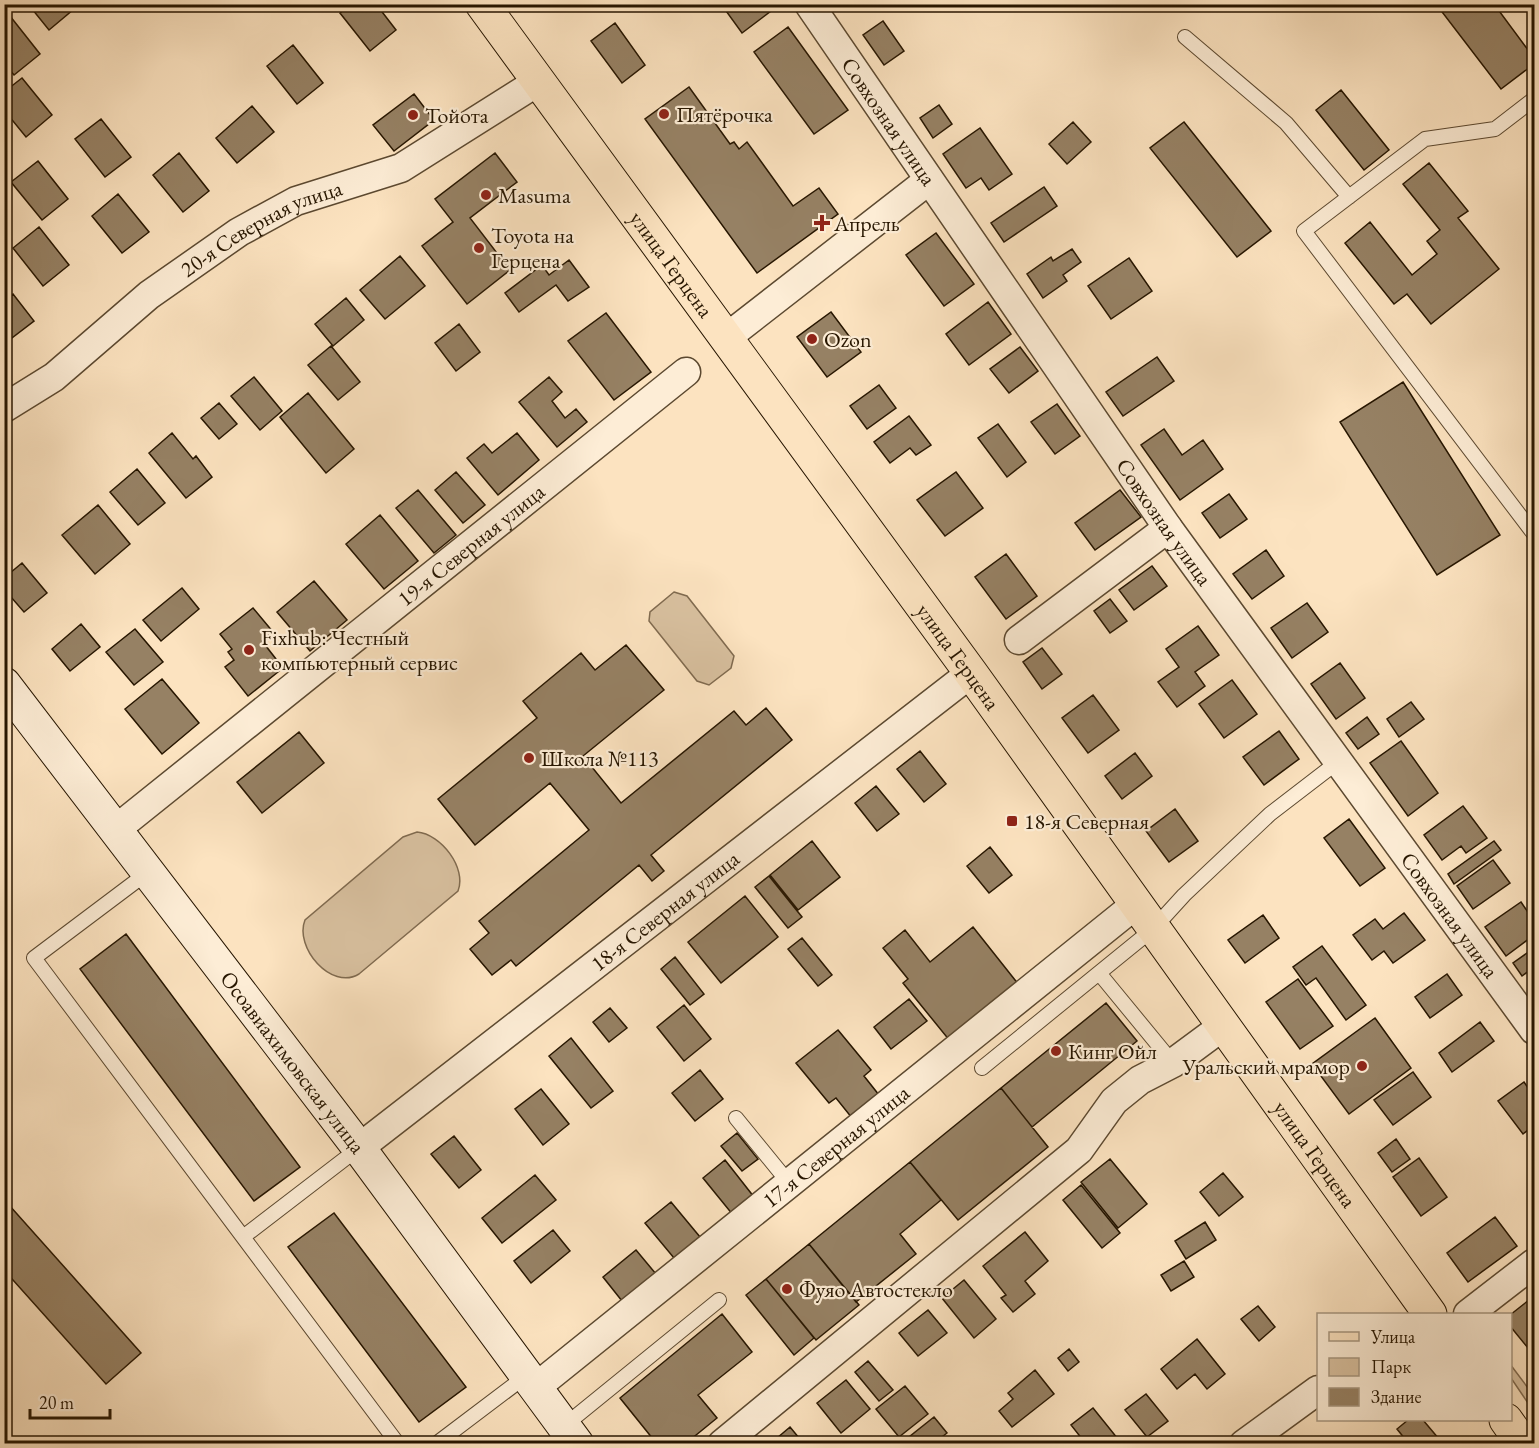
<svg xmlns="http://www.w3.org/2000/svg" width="1539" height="1448" font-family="'EB Garamond',serif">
<rect width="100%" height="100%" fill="#fce3c0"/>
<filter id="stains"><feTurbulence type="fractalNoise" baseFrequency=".00333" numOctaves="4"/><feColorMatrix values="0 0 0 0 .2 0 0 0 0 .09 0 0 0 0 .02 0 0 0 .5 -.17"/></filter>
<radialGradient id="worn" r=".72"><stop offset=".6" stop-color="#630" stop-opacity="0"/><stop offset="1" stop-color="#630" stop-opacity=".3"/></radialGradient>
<path fill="#d8c09f" stroke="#806b50" stroke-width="1.5" d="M674,592l13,4 47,60 -3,12 -22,17 -12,-4 -48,-60 1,-9z
M417,832c24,2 50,36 41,59l-99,83c-28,17 -65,-27 -54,-54l98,-83z
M1510,1364l24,32v16l-23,-34z"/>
<path fill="#968164" stroke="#271600" stroke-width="1.5" d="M28,4h52l-31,26z
M351,4h25l20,26 -26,21 -30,-38z
M721,4h52l2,4 -33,25z
M1436,4h58l40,54v6l-33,25z
M10,16l30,38 -26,21 -10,-12v-42z
M883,21l21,30 -20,14 -21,-30z
M615,23l30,42 -23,18 -31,-42z
M788,27l60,83 -34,24 -60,-82z
M293,45l30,38 -26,21 -30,-38z
M22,78l30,37 -26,22 -22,-27v-18z
M689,87l41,57 4,-2 5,7 8,-7 46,64 26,-18 19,26 -81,59 -112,-154z
M1341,90l48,60 -25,20 -48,-60z
M414,94l20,26 -40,31 -21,-26z
M939,105l13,19 -19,14 -13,-20z
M252,106l22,26 -37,31 -21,-25z
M101,119l30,38 -26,20 -30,-38z
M1073,122l18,20 -24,22 -18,-20z
M1184,122l87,109 -34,26 -87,-109z
M980,128l32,46 -23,16 -8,-12 -15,10 -23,-34z
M179,153l30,38 -26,21 -30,-37z
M495,153l22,29 -47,36 40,52 -43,34 -45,-58 31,-24 -18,-23z
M38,161l30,38 -26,21 -31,-38z
M1429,163l39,48 -10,7 41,51 -68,55 -24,-30 -13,10 -49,-61 25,-21 42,53 25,-21 -10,-13 13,-11 -37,-46z
M1044,187l13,19 -53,36 -13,-19z
M118,194l31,38 -27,21 -30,-37z
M39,227l30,38 -26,21 -30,-38z
M936,233l38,51 -30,22 -38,-51z
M1072,249l9,13 -18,13 4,6 -24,17 -16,-24 24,-17 2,4z
M400,256l25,30 -40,33 -25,-29z
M1129,258l23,33 -41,28 -23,-33z
M569,260l20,27 -21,14 -12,-16 -37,27 -14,-19 37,-28 7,10z
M13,294l21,27 -30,23v-43z
M346,298l18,22 -31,26 -18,-22z
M988,302l23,32 -42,31 -23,-31z
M831,312l30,40 -34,25 -30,-40z
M606,313l45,59 -37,28 -46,-59z
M459,324l21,28 -24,19 -21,-28z
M331,346l29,36 -22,18 -30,-35z
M1020,347l18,24 -29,22 -19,-24z
M1157,357l17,24 -51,35 -17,-24z
M254,377l28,34 -22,19 -29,-34z
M549,377l13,15 -10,9 13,17 11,-9 11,13 -30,25 -38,-45z
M1403,382l97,153 -63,40 -97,-153z
M879,385l17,23 -29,21 -17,-23z
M308,393l46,56 -28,24 -46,-56z
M219,403l18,21 -18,15 -18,-21z
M1057,404l23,32 -25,18 -24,-32z
M909,416l22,29 -15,10 -6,-7 -20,15 -16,-21z
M998,424l28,38 -19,15 -29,-39z
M1164,429l18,26 21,-15 20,29 -43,31 -39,-55z
M172,433l21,26 3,-3 16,21 -26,21 -37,-45z
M517,433l22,27 -41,35 -31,-37 17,-14 8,9z
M137,469l28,34 -27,22 -28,-33z
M456,472l29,33 -22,18 -28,-33z
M956,472l27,36 -38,28 -28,-36z
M418,490l38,45 -22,18 -38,-45z
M1120,490l21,27 -46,33 -20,-27z
M1229,494l18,25 -27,19 -18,-25z
M98,505l32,39 -35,30 -33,-39z
M380,515l38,46 -34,28 -38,-45z
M1266,550l18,26 -32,23 -19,-25z
M1006,554l31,42 -31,23 -31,-42z
M22,563l25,30 -23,19 -20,-23v-11z
M1152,566l15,20 -33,24 -15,-20z
M314,581l33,39 -37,31 -33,-39z
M182,588l17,21 -38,32 -18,-21z
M1110,599l17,22 -17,12 -16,-22z
M1307,603l21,29 -36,26 -21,-30z
M253,608l20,24 -11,9 21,27 -35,28 -23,-29 9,-7 -6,-8 4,-3 -12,-15z
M81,624l19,23 -30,24 -18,-22z
M1198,626l21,29 -24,17 10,14 -28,21 -19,-25 21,-15 -13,-18z
M135,629l28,33 -29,23 -28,-33z
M626,645l38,45 -81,66 38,47 113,-92 12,14 20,-17 26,32 -141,115 13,16 -12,10 -13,-16 -123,101 -5,-6 -19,15 -22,-26 19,-16 -10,-12 110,-91 -39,-47 -75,62 -37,-46 99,-81 -14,-17 58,-48 14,17z
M1042,648l20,26 -20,15 -19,-27z
M1340,663l25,35 -29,21 -25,-35z
M162,679l37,44 -37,31 -37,-45z
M1232,680l25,34 -33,24 -25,-34z
M1093,695l26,35 -31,23 -26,-35z
M1411,702l13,17 -25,18 -12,-18z
M1367,717l12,17 -21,15 -12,-16z
M1279,731l20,28 -35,26 -21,-28z
M299,732l25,31 -62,50 -25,-31z
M1401,741l37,52 -30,23 -38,-53z
M920,751l26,33 -22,18 -27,-33z
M1135,753l17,23 -30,23 -17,-23z
M876,786l23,28 -22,17 -22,-28z
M1463,806l24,32 -21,15 -5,-7 -19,14 -18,-25z
M1175,809l23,32 -29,21 -23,-31z
M1349,819l36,49 -25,18 -36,-48z
M812,841l28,36 -42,33 -28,-35z
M1494,841l7,9 -47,34 -6,-10z
M990,847l22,28 -23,18 -22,-27z
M1493,860l17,23 -37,26 -16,-23z
M769,876l33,41 -14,11 -33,-41z
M745,896l33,41 -57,46 -33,-41z
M1521,902l13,19v14l-28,21 -21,-29z
M1404,913l21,27 -32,23 -9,-12 -12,9 -19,-25 22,-16 8,10z
M1263,915l16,23 -34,25 -17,-23z
M973,927l46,58 -69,56 -47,-58 5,-4 -25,-31 22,-18 25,32z
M126,934l174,233 -46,34 -174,-232z
M802,938l30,37 -14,11 -30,-37z
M1322,946l44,59 -20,15 -30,-42 -10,7 -13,-18z
M1534,948v19l-12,9 -9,-13z
M675,957l29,37 -14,11 -29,-36z
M1447,974l15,21 -32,23 -15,-21z
M1298,979l35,47 -33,23 -34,-47z
M909,999l18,22 -36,28 -17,-22z
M1106,1003l31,38 -105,86 -31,-39z
M684,1005l27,34 -27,22 -27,-34z
M610,1008l17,20 -18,14 -16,-20z
M1375,1018l36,50 -62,46 -37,-50z
M1480,1022l14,19 -42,31 -13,-19z
M838,1030l33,40 -7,6 15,19 -27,23 -16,-20 -7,5 -33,-40z
M571,1038l42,53 -22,17 -42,-52z
M700,1070l23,29 -28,22 -23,-28z
M1413,1072l18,25 -38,28 -19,-25z
M1524,1082l10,15v28l-11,9 -25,-33z
M1001,1088l47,59 -90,73 -48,-58z
M541,1089l28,35 -26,21 -28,-36z
M737,1133l21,26 -16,12 -21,-25z
M454,1136l27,34 -22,18 -28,-34z
M1396,1139l14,20 -18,13 -14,-19z
M1419,1158l28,39 -26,19 -28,-39z
M1110,1159l37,45 -29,24 -37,-46z
M725,1160l29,37 -21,18 -30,-37z
M910,1162l31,38 -41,34 16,20 -60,48 -47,-58z
M1223,1173l20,24 -24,19 -19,-24z
M535,1175l21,25 -54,43 -20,-25z
M1081,1185l39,48 -18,15 -39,-48z
M671,1202l29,35 -26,21 -29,-35z
M9,1205l132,148 -35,31 -102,-114v-61z
M334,1213l132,174 -47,35 -131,-175z
M1495,1217l22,29 -49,36 -21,-29z
M1205,1222l11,18 -30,19 -11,-18z
M553,1230l17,21 -39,32 -17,-22z
M1025,1232l23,29 -23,20 10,13 -22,18 -12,-14 5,-3 -23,-29z
M809,1244l50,61 -43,35 -50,-61z
M636,1250l20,24 -34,27 -19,-24z
M1184,1261l10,16 -23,14 -10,-16z
M766,1279l48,59 -20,17 -48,-60z
M964,1280l32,39 -22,19 -32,-40z
M1534,1296v55l-2,2 -22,-27v-11z
M1258,1306l17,21 -16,14 -18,-22z
M928,1310l19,23 -29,23 -19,-23z
M722,1314l30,38 -54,43 19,23 -32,26h-28l-37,-46z
M1197,1339l28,35 -18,15 -12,-15 -18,15 -16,-20z
M1069,1349l10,13 -11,9 -10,-13z
M868,1361l25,29 -14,11 -24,-29z
M1035,1370l19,24 -42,33 -13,-16 14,-12 -5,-6z
M846,1380l24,29 -29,24 -24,-30z
M905,1386l23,28 -29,23 -23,-28z
M1146,1394l22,27 -21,16 -22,-27z
M1093,1408l29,36h-36l-15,-19z
M934,1417l13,16 -14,11h-27l-2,-3z
M1408,1420h15l16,19 -5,5h-25l-12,-15z
M790,1427l14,17h-34z"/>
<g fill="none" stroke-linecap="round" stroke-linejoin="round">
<defs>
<path id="lane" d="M1185,37l101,86 63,74
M1534,99l-39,30 -70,10 -121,92 230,303
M147,873l-113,85 364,486
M1099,973l74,90
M982,1068l171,-139 31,-34 86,-81 69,-53
M736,1118l53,65
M243,1237l116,-89
M564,1426l155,-126
M436,1444l90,-68"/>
<g id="street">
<path id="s1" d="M809,4l359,524 366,502"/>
<path d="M726,338l203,-158"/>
<path id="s2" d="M4,408l50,-31 95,-82 90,-63 57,-31 105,-33 138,-87"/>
<path d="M1019,640l149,-112"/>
<path id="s3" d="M115,830l571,-458"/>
<path id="s4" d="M359,1148l612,-475"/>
<path d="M1468,1314l66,-51"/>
<path id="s5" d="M535,1388l600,-483"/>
<path d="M722,1444l357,-294 35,-49 26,-21 33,-17 50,-37"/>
<path d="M1244,1444l74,-54"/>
</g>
<g id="secondary">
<path id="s6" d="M4,684l355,464 218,296"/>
</g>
<g id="primary">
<path id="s7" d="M482,4l489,669 459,641"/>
<path d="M1506,1420l17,24"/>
</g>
</defs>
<use href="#lane" stroke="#5c4930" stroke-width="16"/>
<use href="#street" stroke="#5c4930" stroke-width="31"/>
<use href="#secondary" stroke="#271600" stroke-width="35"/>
<use href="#primary" stroke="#271600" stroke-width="35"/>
<use href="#lane" stroke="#fdedd6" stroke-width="14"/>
<use href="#street" stroke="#fdedd6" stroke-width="28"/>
<use href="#secondary" stroke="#fdedd6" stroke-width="33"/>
<use href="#primary" stroke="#fce3c0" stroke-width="33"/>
</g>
<g fill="#8f2418" stroke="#fdedd6" stroke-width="2">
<circle cx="664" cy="114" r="6"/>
<circle cx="413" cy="115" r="6"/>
<circle cx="486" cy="195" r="6"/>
<path d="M819 214h6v6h6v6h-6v6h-6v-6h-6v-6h6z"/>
<circle cx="479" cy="248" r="6"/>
<circle cx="812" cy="339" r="6"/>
<circle cx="249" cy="650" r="6"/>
<circle cx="529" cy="758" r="6"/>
<rect x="1006" y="815" width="12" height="12" rx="3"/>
<circle cx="1056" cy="1051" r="6"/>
<circle cx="1362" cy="1066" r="6"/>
<circle cx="787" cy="1289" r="6"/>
</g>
<g text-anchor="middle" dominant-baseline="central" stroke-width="4.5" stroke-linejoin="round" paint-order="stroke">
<g font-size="22" fill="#271600" stroke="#fdedd6" text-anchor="start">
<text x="676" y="114">Пятёрочка</text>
<text x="425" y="115">Тойота</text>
<text x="498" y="195">Masuma</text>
<text x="834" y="223">Апрель</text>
<text x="491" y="235">Toyota на<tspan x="491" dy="25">Герцена</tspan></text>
<text x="824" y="339">Ozon</text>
<text x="261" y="637">Fixhub: Честный<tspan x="261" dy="25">компьютерный сервис</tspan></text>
<text x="541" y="758">Школа №113</text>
<text x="1024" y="821">18-я Северная</text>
<text x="1068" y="1051">Кинг Ойл</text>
<text x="1350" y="1066" text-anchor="end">Уральский мрамор</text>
<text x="799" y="1289">Фуяо Автостекло</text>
</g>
<g font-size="22" fill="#271600" stroke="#fdedd6">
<text stroke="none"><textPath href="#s1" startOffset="142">Совхозная улица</textPath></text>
<text stroke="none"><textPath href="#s2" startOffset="316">20-я Северная улица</textPath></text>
<text stroke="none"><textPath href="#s7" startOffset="322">улица Герцена</textPath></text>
<text stroke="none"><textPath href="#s1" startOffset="628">Совхозная улица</textPath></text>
<text stroke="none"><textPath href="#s3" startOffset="456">19-я Северная улица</textPath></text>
<text stroke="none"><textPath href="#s7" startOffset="808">улица Герцена</textPath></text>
<text stroke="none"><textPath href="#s4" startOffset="387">18-я Северная улица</textPath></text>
<text stroke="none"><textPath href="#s1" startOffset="1114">Совхозная улица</textPath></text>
<text stroke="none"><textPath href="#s6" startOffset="476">Осоавиахимовская улица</textPath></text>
<text stroke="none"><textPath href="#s5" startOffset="386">17-я Северная улица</textPath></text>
<text stroke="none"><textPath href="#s7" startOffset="1420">улица Герцена</textPath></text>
</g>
</g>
<rect width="1539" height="1448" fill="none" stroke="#fce3c0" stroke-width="24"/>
<rect x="6" y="6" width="1527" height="1436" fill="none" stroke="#271600" stroke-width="3"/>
<rect x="12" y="12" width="1515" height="1424" fill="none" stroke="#271600" stroke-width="1.5"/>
<rect x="1317" y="1313" width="195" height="108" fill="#fdedd6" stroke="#a79780" stroke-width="1.5"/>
<rect x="1329" y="1332" width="30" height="9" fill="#fce3c0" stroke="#a79780" stroke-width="1.5"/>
<text x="1371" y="1343" font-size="18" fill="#271600">Улица</text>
<rect x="1329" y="1358" width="30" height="18" fill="#d8c09f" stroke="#a79780" stroke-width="1.5"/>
<text x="1371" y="1373" font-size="18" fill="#271600">Парк</text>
<rect x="1329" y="1388" width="30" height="18" fill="#968164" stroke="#a79780" stroke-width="1.5"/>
<text x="1371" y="1403" font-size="18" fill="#271600">Здание</text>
<path d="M30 1409v9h80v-9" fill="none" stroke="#271600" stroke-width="3"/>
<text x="39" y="1409" font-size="18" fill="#271600" stroke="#fdedd6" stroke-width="4.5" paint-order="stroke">20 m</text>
<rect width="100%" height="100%" filter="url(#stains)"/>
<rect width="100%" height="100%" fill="url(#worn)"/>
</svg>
